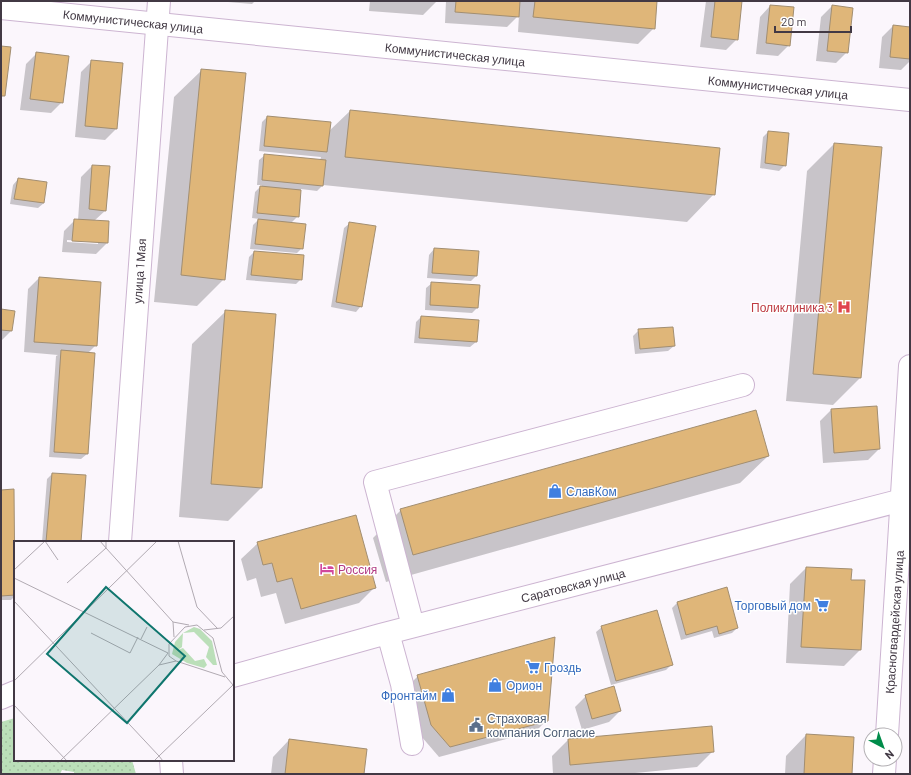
<svg xmlns="http://www.w3.org/2000/svg" width="911" height="775" font-family="Barlow,sans-serif">
<defs>
<pattern id="green-dots" width="8" height="8" patternUnits="userSpaceOnUse"><rect width="8" height="8" fill="#bbdfb9"/><path d="M2 2h.1M6 6h.1" fill="none" stroke="#a2c0a0" stroke-width="1.8" stroke-linecap="round"/></pattern>
</defs>
<rect width="100%" height="100%" fill="#fbf6fc"/>
<path fill="url(#green-dots)" d="M15,718v42h117l4,14h-62v-2l-12,-2 -2,4h-59v-52z"/>
<path fill="#0003" fill-rule="evenodd" d="M216,1h39l-3,3z
M370,1h67l-14,14 -54,-4z
M446,1h210l-2,27 -16,16 -120,-12 1,-17 -12,12 -62,-4z
M706,1h35l-4,38 -11,11 -26,-3z
M770,6l19,39 -11,11 -22,-2 4,-37z
M832,6l15,46 -11,11 -20,-2 5,-44z
M893,26l17,2v33l-9,9 -22,-2 3,-31z
M37,53l25,49 -11,11 -31,-3 6,-46z
M92,61l30,3 -6,65 -11,11 -30,-3 6,-65z
M202,70l22,209 -27,27 -43,-4 20,-205z
M350,111l364,83 -27,28 -364,-37 -6,6 -16,-2 -3,27 -7,7 11,25 -5,5 -47,-4 3,-24 6,-6 -7,-1 3,-26 7,-7h-5l2,-25 6,-5 55,6 1,-4 -62,-6 3,-29 5,-5 61,15z
M768,132l17,33 -6,6 -19,-3 3,-31z
M834,144l26,234 -27,27 -47,-4 21,-230z
M92,166l16,1 -2,43 -12,11 13,22 -11,11 -34,-2 2,-21 11,-11h3l3,-43zM67,240l31,2v2l-31,-2z
M18,179l26,24 -6,5 -28,-4 3,-19z
M350,223l11,83 -5,6 -25,-5 13,-79z
M434,249l44,3 -2,24 -5,5 -44,-3 2,-23z
M254,252l47,27 -5,5 -50,-4 3,-23z
M39,278l57,67 -8,8 -1,101 -6,5 -32,-2 7,-101 2,-1 -34,-3 4,-63z
M432,283l45,25 -5,5 -47,-3 1,-22z
M1,310l13,2 -3,19 -10,10z
M226,311l35,177 -33,33 -49,-4 13,-173z
M421,317l55,25 -6,5 -56,-4 2,-21z
M639,330l35,16 -6,5 -33,3 -2,-18z
M831,410l48,39 -11,11 -45,3 -3,-42z
M768,456l-28,27 -354,99 -13,-44 28,-28z
M52,474l28,68h-38l5,-63z
M13,490l2,106 -4,4h-10v-109z
M258,543l117,44 -16,16 -74,21 -9,-31 -15,4 -5,-19 -9,3 -6,-22z
M806,568l44,13 10,69 -16,16 -58,-3 4,-79z
M677,603l60,25 -5,5 -18,5 -2,-7 -31,9 -9,-32z
M602,627l69,38 -5,5 -55,15 -15,-53z
M418,676l129,44 -11,11 -97,26 -18,-21 -14,-49z
M586,696l34,15 -11,11 -27,8 -7,-23z
M711,727l2,24 -16,16 -72,7h-72l-1,-18 16,-16z
M806,735l45,39h-66l1,-18z
M289,740l74,34h-92l2,-17z"/>
<path fill="#dfb679" stroke="#a28e71" d="M456,1h64l-1,16 -64,-5z
M535,1h122l-2,28 -122,-12z
M715,1h27l-4,39 -27,-3z
M770,5l24,2 -4,39 -24,-3z
M832,5l21,3 -5,45 -21,-2z
M893,25l17,2v32l-20,-2z
M1,46l10,1 -6,49h-4z
M36,52l33,4 -6,47 -33,-4z
M91,60l32,3 -6,66 -32,-3z
M201,69l45,4 -21,207 -44,-5z
M350,110l370,38 -5,47 -370,-38z
M267,116l64,6 -4,30 -63,-6z
M768,131l21,2 -3,33 -21,-3z
M834,143l48,4 -21,231 -48,-4z
M264,154l62,6 -3,26 -61,-6z
M92,165l18,1 -4,45 -17,-2z
M18,178l29,4 -3,21 -30,-4z
M260,186l41,4 -2,27 -42,-4z
M74,219l35,2 -1,22 -36,-2z
M258,219l48,5 -3,25 -48,-5z
M349,222l27,4 -14,81 -26,-5z
M434,248l45,3 -2,25 -45,-3z
M254,251l50,4 -2,25 -51,-5z
M39,277l62,5 -4,64 -63,-4z
M431,282l49,3 -2,23 -48,-3z
M1,309l14,2 -3,20 -11,-1z
M225,310l51,4 -14,174 -51,-4z
M421,316l58,4 -2,22 -58,-4z
M673,327l2,19 -35,3 -2,-20z
M61,350l34,3 -7,101 -34,-2z
M877,406l3,43 -46,4 -3,-44z
M756,410l13,46 -356,99 -13,-46z
M52,473l34,2 -5,67h-35z
M14,489l1,106 -14,1v-106z
M356,515l20,73 -75,21 -9,-31 -15,4 -5,-19 -9,2 -6,-23z
M806,567l46,2 -1,11h14l-4,70 -60,-3z
M727,587l11,41 -19,6 -2,-8 -31,9 -9,-33z
M657,610l16,55 -57,16 -15,-55z
M555,637l-7,84 -98,26 -19,-22 -14,-50z
M614,686l7,25 -29,8 -7,-24z
M712,726l2,26 -144,13 -2,-26z
M806,734l48,3 -2,37h-48z
M289,739l78,10 -3,25h-79z"/>
<g fill="none" stroke-linecap="round" stroke-linejoin="round">
<defs>
<path id="minor" d="M120,542l39,-541
M413,626l-38,-144 368,-97
M388,633l14,51 10,60
M233,676l147,-41 530,-137
M887,735l23,-369
M884,774l1,-15"/>
<path id="major" d="M1,8l909,92
M1,698l14,-6
M171,760l1,14"/>
</defs>
<use href="#minor" stroke="#ccb4d1" stroke-width="24"/>
<use href="#major" stroke="#ccb4d1" stroke-width="24"/>
<use href="#minor" stroke="#fff" stroke-width="22"/>
<use href="#major" stroke="#fff" stroke-width="22"/>
</g>
<defs>
<symbol id="hospital-bare" viewBox="-9 -9 18 18"><path d="M-5-5h3v3.5h4V-5h3V5h-3V1.5h-4V5h-3Z" fill="#e0444e" stroke="#fff" stroke-width="2.5" paint-order="stroke"/></symbol>
<symbol id="shop-bare" viewBox="-9 -9 18 18"><path d="M-5-2.5h2.3a2.7 3.5 0 0 1 5.4 0H5L5.5 6h-11ZM-1.5-2.5h3a1.5 2.3 0 0 0-3 0Z" fill="#3f7fe0" stroke="#fff" stroke-width="2.5" paint-order="stroke"/></symbol>
<symbol id="hotel-bare" viewBox="-9 -9 18 18"><path d="M-6-4.5h1.5V1H6V5H4.5V3h-9V5H-6ZM-4 0a1.8 1.8 0 1 1 3.6 0ZM.5 0V-2.5h3Q6-2.5 6 0Z" fill="#d1479c" stroke="#fff" stroke-width="2.5" paint-order="stroke"/></symbol>
<symbol id="supermarket-bare" viewBox="-9 -9 18 18"><path d="M-6-5.5h2.5l.6 2H6L4.5 2H-2.5L-4.4-4H-6ZM-1.5 3.2a1.3 1.3 0 1 0 .1 0ZM3 3.2a1.3 1.3 0 1 0 .1 0Z" fill="#3f7fe0" stroke="#fff" stroke-width="2.5" paint-order="stroke"/></symbol>
<symbol id="civic-bare" viewBox="-9 -9 18 18"><path d="M-.6-6.5H3V-4.5H.6V-3L4-1V1h2V6H-6V1h2V-1L-.6-3ZM-1.2 2.5V6h2.4V2.5Z" fill="#5c6f8a" stroke="#fff" stroke-width="2.5" paint-order="stroke"/></symbol>
</defs>
<g fill-rule="evenodd">
<use href="#hospital-bare" x="834" y="297" width="20" height="20"/>
<use href="#shop-bare" x="545" y="481" width="20" height="20"/>
<use href="#hotel-bare" x="317" y="559" width="20" height="20"/>
<use href="#supermarket-bare" x="812" y="595" width="20" height="20"/>
<use href="#supermarket-bare" x="523" y="657" width="20" height="20"/>
<use href="#shop-bare" x="485" y="675" width="20" height="20"/>
<use href="#shop-bare" x="438" y="685" width="20" height="20"/>
<use href="#civic-bare" x="466" y="715" width="20" height="20"/>
</g>
<g text-anchor="middle" dominant-baseline="central" stroke-width="3" stroke-linejoin="round" paint-order="stroke">
<g font-size="12" fill="#423944" stroke="#fff">
<text transform="translate(133 21) rotate(6)">Коммунистическая улица</text>
<text transform="translate(455 54) rotate(6)">Коммунистическая улица</text>
<text transform="translate(778 87) rotate(6)">Коммунистическая улица</text>
<text transform="translate(139 271) rotate(-86)">улица 1 Мая</text>
<text transform="translate(573 585) rotate(-14)">Саратовская улица</text>
<text transform="translate(894 622) rotate(-86)">Красногвардейская улица</text>
</g>
<g font-size="12" fill="#be3a42" stroke="#fff" text-anchor="end">
<text x="833" y="307">Поликлиника 3</text>
</g>
<g font-size="12" fill="#366cbe" stroke="#fff" text-anchor="start">
<text x="566" y="491">СлавКом</text>
<text x="811" y="605" text-anchor="end">Торговый дом</text>
<text x="544" y="667">Гроздь</text>
<text x="506" y="685">Орион</text>
<text x="437" y="695" text-anchor="end">Фронтайм</text>
</g>
<g font-size="12" fill="#b23c85" stroke="#fff" text-anchor="start">
<text x="338" y="569">Россия</text>
</g>
<g font-size="12" fill="#4e5e75" stroke="#fff" text-anchor="start">
<text x="487" y="718">Страховая<tspan x="487" dy="14">компания Согласие</tspan></text>
</g>
</g>
<g transform="translate(14 541)">
<rect width="220" height="220" fill="#fbf6fc"/>
<path d="M180,86l6,2 12,12 5,24h-4l-7,-8 3,-10 -15,-15 -11,1 -1,14 -4,3 5,-2 12,13 9,-2 3,6 -3,3 -17,-5 -15,-9 3,-12 8,-9z" fill="#bbdfb9"/>
<path fill="none" stroke="#b1aab2" stroke-width="1" d="M31,0l13,19M92,0v7l67,74 1,15M164,0l19,66 21,22M0,29l31,-29M0,37l154,75 -9,12 -99,96M53,42l39,-35 -6,-7M0,60l145,155 74,-71 -11,-13 -9,-34 -16,-13 -12,2 -16,17v12l7,5 49,16M159,81l16,3M190,89l17,-2 13,-12M77,92l39,20 8,-16M127,98l6,-12M145,124l17,-4M0,140l143,-140M0,164l53,56M140,220l5,-5 4,5"/>
<path fill="#0f766e" fill-opacity="0.15" stroke="#0f766e" stroke-width="2" d="M92,46l79,69 -58,67 -80,-69z"/>
<rect width="220" height="220" fill="none" stroke="#423944" stroke-width="2"/>
</g>
<rect width="911" height="775" fill="none" stroke="#423944" stroke-width="4"/>
<g transform="translate(883 747) rotate(139)"><circle r="19" fill="#ffffff" stroke="#b3b0b4"/>
<path d="M0-3L7 15L0 10L-7 15Z" fill="#008c4a"/>
<text y="-6" font-size="11" font-weight="bold" text-anchor="middle" fill="#423944">N</text>
</g>
<path d="M775 26v6h76v-6" fill="none" stroke="#423944" stroke-width="2"/>
<text x="781" y="26" font-size="12" fill="#423944" stroke="#ffffff" stroke-width="3" paint-order="stroke">20 m</text>
</svg>
